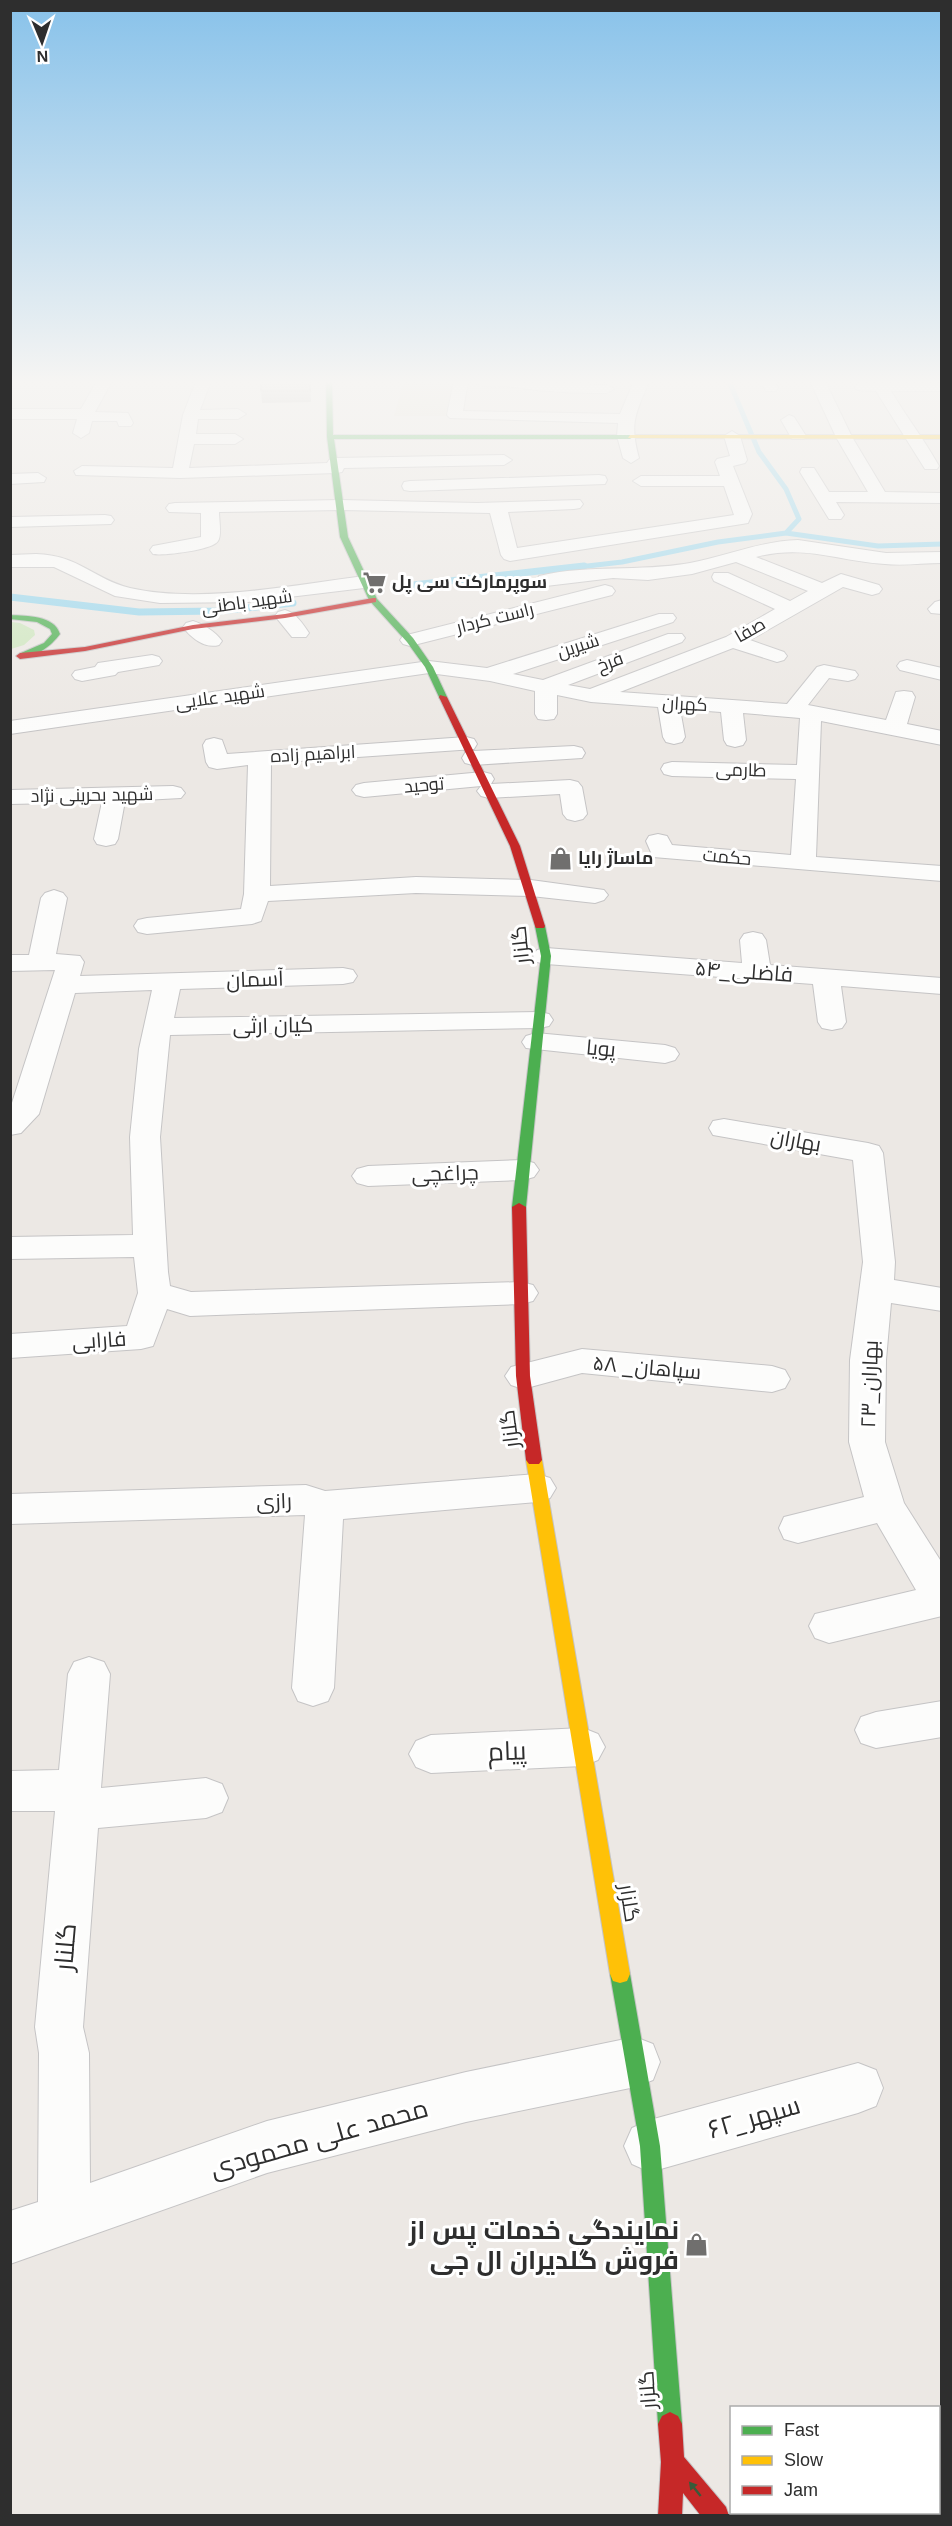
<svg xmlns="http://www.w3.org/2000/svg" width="952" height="2526" font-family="Arial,Cairo,sans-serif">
<rect width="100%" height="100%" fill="#ece8e4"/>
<path fill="#e6e0d3" d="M404,381l53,4 -8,31h-55z"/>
<path fill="#cee6be" d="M11,622l9,1 14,7 1,5 -11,10 -13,4z"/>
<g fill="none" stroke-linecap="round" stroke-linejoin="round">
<path stroke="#99d6ec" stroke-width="5" d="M729,381l30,71 27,37 13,30 -13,14
M570,568l52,-6 96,-20 68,-9 92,13 64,-2"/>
<path stroke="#99d6ec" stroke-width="7" d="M413,585l171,-19
M10,597l129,15 80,-1 74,-8"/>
<defs>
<path id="street" d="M97,381h15l-17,31 33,1 5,10 -2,3h-12l-2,-5h-25l-3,12 -8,5 -8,-5 4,-14h-67v-10h71z
M196,381h15l-11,29 38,-1 8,5 -8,5h-40l-2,15h39l8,5 -8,5h-41l-5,24 138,-5 2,-3 6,-2 169,-3 8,5 -8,5 -160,3 -2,4 -6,1 -156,5 -104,-3 -2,-4 8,-5 91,2 10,-53z
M454,381h14l-5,30 157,3 14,-33h15c-13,33 -20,41 -10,77l-8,5 -8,-5 -6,-22 1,-13 -168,-5 -3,-3z
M474,381l133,4 7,4 -7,4c-32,0 -61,-1 -93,-6 -12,-2 -31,3 -40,-6z
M760,381h15l3,7 -2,3h-10z
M810,381h15l27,56 33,55 57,1v10l-106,-1 8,13 -3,4h-12l-29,-47 2,-4h12l15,24h39l-32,-55z
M862,383h80v8h-51c16,27 33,48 48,75l-2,3h-12l-49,-78 -19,-1 -2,-3 2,-3z
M789,415l5,2 12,19 -2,3h-12l-11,-19z
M732,431l8,5 7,24 -2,3 -12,3 19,48 -4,9 -6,1 -232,37 -6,-2 -3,-4 -11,-42 -149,-3 -122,2c0,8 3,23 -1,29 -5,9 -55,15 -65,13l-3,-4 3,-4 48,-9v-24l-32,-1 -3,-4 3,-4 6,-1 166,-3 136,3 103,-3 3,4 -3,4 -6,1 -66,3 9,36 217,-33 -10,-29h-83l-8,-5 8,-5h79l-5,-14 2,-3 13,-3 -6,-20z
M38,473l8,5 -2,4 -34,2v-10z
M599,475l6,1 2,4 -2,4 -195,7 -6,-1 -2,-4 2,-4 6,-1z
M105,515l6,1 3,4 -3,4 -101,3v-10z
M798,540l88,13 56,-1v11c-19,0 -38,3 -57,1 -47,-3 -81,-20 -129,-7l66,26 19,-9 38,11 3,4 -3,4 -7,2 -29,-8 -93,53 34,12 3,4 -3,4 -7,2 -44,-14 -113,44 167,12 30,-37 7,-2 31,6 3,4 -3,4 -7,2 -19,-3 -21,27 78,15 10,-28 8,-1 8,1 3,5 -8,27 35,7v14l-121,-24 -5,136 126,9v15l-289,-24 -7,-16 3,-5 9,-2 9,2 5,9 119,10 5,-76 -124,-3 -8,-2 -3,-5 3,-5 8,-2 125,3 3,-47 -57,-5 3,27 -3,5 -8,2 -8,-2 -3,-5 -3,-28 -41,-3 5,28 -3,5 -8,2 -8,-2 -3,-5 -5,-30 -67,-5 -34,-7v19l-3,5 -8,1 -8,-1 -3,-5v-23l-45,-10 -61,-8 -419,61v-13l419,-60 58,7 172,-54h14l3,4 -3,4 -160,52 30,6 125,-46h14l3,4 -3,4 -114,43 22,4 136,-52 49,-28 -61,-28 -2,-4 2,-4h14l62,28 18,-10 -72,-29 -44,12 -44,6 -35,-2 -67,8 -7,-2 -2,-4 2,-4c50,-12 101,-4 151,-13 37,-7 71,-22 108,-23z
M36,554c43,1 59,26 94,34 70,16 163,-3 234,-12l7,2 2,4 -2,4 -7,2 -116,14 -88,1 -45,-7 -61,-29h-44v-12z
M605,585l7,2 3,4 -3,4 -202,51 -7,-2 -3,-4 3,-4z
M942,600v14l-11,-1 -3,-4 7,-7z
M285,610c11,3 18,14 24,23l-3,4h-14l-17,-21 3,-4z
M193,621c10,3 23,11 29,20l-3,4c-14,4 -28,-7 -36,-18l3,-4z
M152,655l7,2 3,4 -3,4 -41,7 -3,3 -33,6 -7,-2 -3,-4 3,-4 20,-4 3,-4z
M907,660l35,8v12l-42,-10 -3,-4 3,-4z
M466,737l8,2 3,5 -3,5 -203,14 -1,123 146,-9 115,3 73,10 4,5 -4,5 -9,3 -64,-7 -115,-3 -148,8 -7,20 -9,3 -105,10 -9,-2 -4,-6 4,-6 9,-2 94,-9 3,-15 4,-129 -31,4 -8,-2 -3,-5 -3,-17 3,-5 8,-2 8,2 5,14z
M574,746l8,2 3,5 -3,5 -109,7 -8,-2 -3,-5 3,-5 8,-2z
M483,772l8,2 3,5 -3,5 79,-4 8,2 4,5 5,27 -4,5 -8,2 -8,-2 -4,-5 -3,-20 -71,4 -8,-2 -4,-5 4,-5 -117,11 -8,-2 -4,-5 4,-5 8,-2z
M173,786l8,2 4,5 -4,5 -56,3 -7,38 -3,5 -9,2 -9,-2 -3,-5 8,-37 -92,2v-14z
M54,890l9,3 4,5 -11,56 24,2 4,6 -4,14 263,-8 10,2 4,6 -4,6 -10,2 -163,5 -6,29 365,-6 10,2 4,6 -4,6 -10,2 -369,7 -10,102 8,135 2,14 21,6 330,-10 12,3 5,8 -5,8 -12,3 -331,12 -23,-7 -14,37 -12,3 -131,9v-24l117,-8 11,-33 -4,-36 -124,2v-22l123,-2 -3,-98 9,-88 13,-59 -77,3 -36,121 -18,19 -11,2v-26l45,-139 -45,1v-16h19l12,-57 4,-5z
M753,932l9,2 4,6 4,25 172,13v16l-101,-8 5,36 -4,6 -10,2 -10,-2 -4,-6 -5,-38 -267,-20 -9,-2 -4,-6 4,-6 9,-2 196,15 -2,-23 4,-6z
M536,1033l129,12 10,3 4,6 -4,6 -10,3 -139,-15 -4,-6 4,-6z
M724,1119l144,24 11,3 4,7 12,109 -1,18 48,8v23l-51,-8 -5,57 -1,82 19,61 38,60v53l-113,27 -14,-5 -6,-12 6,-12 101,-24 -39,-67 -79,20 -14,-4 -5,-11 5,-11 80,-20 -15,-55 1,-82 13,-98 -10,-102 -140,-25 -4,-7 4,-7z
M523,1160l11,3 5,7 -5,7 -11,3 -155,6 -11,-3 -5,-7 5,-7 11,-3z
M582,1349l190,17 13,4 5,9 -5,9 -13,4 -190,-19 -59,16 -12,-4 -6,-9 6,-9z
M537,1474l13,4 6,10 -6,10 -13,4 -194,17 -9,169 -6,13 -15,5 -15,-5 -6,-13 13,-173 -295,9v-30l296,-9 19,6z
M89,1657l15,5 6,12 -9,114 105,-10 16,6 6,14 -6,14 -16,6 -108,10 -15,199 6,26 1,130 177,-62 199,-49 169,-35 18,7 7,18 -7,18 -18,7 -169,35 -199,51 -257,91v-53l28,-9 1,-149 -4,-26 20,-216h-45v-40l49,-1 9,-96 6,-12z
M942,1701v36l-66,11 -15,-5 -6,-13 6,-13 15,-5z
M583,1728l15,6 7,13 -7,13 -15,6 -152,7 -15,-6 -7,-13 7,-13 15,-6z
M858,2063l18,7 7,18 -7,18 -18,7 -208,59 -18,-8 -8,-18 8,-18 18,-8z"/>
<path id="fast" d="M326,381h6l1,54h297l3,2 -3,2h-296l14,98 29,62 36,39 20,29 14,30 -1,2h-6l-15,-32 -18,-25 -38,-42 -29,-63 -13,-100z
M10,615c17,1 44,0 50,19 -9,12 -23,23 -39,23v-4l23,-10 8,-9 -2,-5 -13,-7 -27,-3z
M540,923l5,3 6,30 -25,251 -7,4 -7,-4 29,-251 -6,-30z
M620,1965l7,2 3,7 30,172 22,278 -4,8 -8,4 -8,-4 -4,-8 -18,-278 -30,-172 3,-7z"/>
<path id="slow" d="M630,435h312v4l-314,-1z
M534,1454l5,2 3,4 88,514 -3,7 -7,2 -7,-2 -3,-7 -84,-514 3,-4z"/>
<path id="jam" d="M373,598h3v4l-91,16 -92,11 -108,22 -65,8 -4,-3 4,-3 65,-6 108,-22 92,-11z
M440,695l7,2 73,149 25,80 -1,2h-8l-1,-2 -25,-80 -71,-149z
M519,1203l7,4 4,169 12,84 -3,4h-10l-3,-4 -10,-84 -4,-169z
M670,2412l8,4 4,8 2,33 42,50 3,9h-28l-18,-23 -1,23h-24l3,-54 -3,-38 4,-8z"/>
</defs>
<use href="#street" stroke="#c5c4c5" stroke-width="2"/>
<use href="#fast" stroke="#c5c4c5" stroke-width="2"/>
<use href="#slow" stroke="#c5c4c5" stroke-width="2"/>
<use href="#jam" stroke="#c5c4c5" stroke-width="2"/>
<use href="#street" fill="#fcfcfb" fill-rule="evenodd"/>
<use href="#fast" fill="#4caf50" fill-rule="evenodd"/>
<use href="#slow" fill="#ffc107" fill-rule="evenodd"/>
<use href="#jam" fill="#c62828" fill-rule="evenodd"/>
</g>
<path fill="#b4b1af" d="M310,381l1,21 -49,1 -1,-12z"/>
<path fill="#d1cecb" stroke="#92908e" stroke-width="1.5" d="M261,381h49v10h-49z"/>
<defs><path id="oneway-solid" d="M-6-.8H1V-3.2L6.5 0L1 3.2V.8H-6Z" transform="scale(1.5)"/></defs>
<use fill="#385b3a" href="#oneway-solid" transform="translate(695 2489) rotate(-129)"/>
<linearGradient id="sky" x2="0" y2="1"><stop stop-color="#88c2ea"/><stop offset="0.52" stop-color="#f6f5f3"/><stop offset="1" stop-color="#f6f5f3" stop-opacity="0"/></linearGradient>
<rect width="952" height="735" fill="url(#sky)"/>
<defs>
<symbol id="supermarket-bare" viewBox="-9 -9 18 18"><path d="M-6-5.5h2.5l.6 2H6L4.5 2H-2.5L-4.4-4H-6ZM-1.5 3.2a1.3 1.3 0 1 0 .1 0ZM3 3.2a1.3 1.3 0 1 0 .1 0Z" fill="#706f6e" stroke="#fff" stroke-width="2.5" paint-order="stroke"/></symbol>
<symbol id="shop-bare" viewBox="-9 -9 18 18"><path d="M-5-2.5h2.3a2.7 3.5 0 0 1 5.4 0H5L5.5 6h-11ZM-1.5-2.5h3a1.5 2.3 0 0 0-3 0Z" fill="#706f6e" stroke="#fff" stroke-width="2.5" paint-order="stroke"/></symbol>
</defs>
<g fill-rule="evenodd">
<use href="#supermarket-bare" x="358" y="566" width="33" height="33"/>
<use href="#shop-bare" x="544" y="842" width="33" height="33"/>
<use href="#shop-bare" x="680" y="2228" width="33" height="33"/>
</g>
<g text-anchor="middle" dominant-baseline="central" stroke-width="6" stroke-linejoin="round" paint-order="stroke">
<g font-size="18" font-weight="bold" fill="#2e2e2e" stroke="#fff" text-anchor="start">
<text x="392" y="582">سوپرمارکت سی پل</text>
<text x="578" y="858">ماساژ رایا</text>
</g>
<g font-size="18" fill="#2e2e2e" stroke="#fff">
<text transform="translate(247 602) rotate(-8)">شهید باطنی</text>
<text transform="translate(495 618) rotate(-14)">راست کردار</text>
<text transform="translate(750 630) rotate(-30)">صفا</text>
<text transform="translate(578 646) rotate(-18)">شیرین</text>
<text transform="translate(610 662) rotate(-20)">فرخ</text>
<text transform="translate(220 697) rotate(-8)">شهید علایی</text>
<text transform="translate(685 704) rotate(3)">کهران</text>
<text transform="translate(313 754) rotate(-3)">ابراهیم زاده</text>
<text transform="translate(741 770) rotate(1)">طارمی</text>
<text transform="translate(424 785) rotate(-5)">توحید</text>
<text transform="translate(92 795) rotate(-1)">شهید بحرینی نژاد</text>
<text transform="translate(727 857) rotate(5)">حکمت</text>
</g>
<g font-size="21" fill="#2e2e2e" stroke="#fff">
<text transform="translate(520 945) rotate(-96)">گلزار</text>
<text transform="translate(744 971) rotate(4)">۵۴_فاضلی</text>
<text transform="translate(255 979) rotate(-2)">آسمان</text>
<text transform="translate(273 1025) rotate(-1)">کیان ارثی</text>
<text transform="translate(601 1048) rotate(5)">پویا</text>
<text transform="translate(796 1140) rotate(10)">بهاران</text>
<text transform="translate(445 1173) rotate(-2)">چراغچی</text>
<text transform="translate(99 1340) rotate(-4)">فارابی</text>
<text transform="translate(647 1367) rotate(5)">۵۸ _سپاهان</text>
<text transform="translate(869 1384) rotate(-88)">۲۳_بهاران</text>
<text transform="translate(509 1429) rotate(-97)">گلزار</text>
<text transform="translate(274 1501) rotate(-2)">رازی</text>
<text transform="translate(630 1903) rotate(81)">گلزار</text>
<text transform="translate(647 2390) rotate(-94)">گلزار</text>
</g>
<g font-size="26" fill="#2e2e2e" stroke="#fff">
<text transform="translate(507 1751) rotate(-2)">پیام</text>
<text transform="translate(65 1947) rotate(-85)">گلنار</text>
<text transform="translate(754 2117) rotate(-16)">۶۲_سپهر</text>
<text transform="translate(319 2138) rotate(-16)">محمد علی محمودی</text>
</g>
<g font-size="26" font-weight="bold" fill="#2e2e2e" stroke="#fff" text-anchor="end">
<text x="679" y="2230">نمایندگی خدمات پس از<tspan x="679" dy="30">فروش گلدیران ال جی</tspan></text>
</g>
</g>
<rect width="952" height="2526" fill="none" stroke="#2e2e2e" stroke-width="24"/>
<rect x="730" y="2406" width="210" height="108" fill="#ffffff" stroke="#ababab" stroke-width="1.5"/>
<rect x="742" y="2426" width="30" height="9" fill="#4caf50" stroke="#ababab" stroke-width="1.5"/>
<text x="784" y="2436" font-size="18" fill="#2e2e2e">Fast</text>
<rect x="742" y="2456" width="30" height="9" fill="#ffc107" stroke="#ababab" stroke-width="1.5"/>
<text x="784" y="2466" font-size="18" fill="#2e2e2e">Slow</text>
<rect x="742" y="2486" width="30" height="9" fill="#c62828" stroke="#ababab" stroke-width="1.5"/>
<text x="784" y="2496" font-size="18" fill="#2e2e2e">Jam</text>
<g transform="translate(42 42) rotate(178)" stroke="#ffffff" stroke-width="4.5" paint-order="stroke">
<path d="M0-4.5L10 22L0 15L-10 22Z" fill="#2e2e2e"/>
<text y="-9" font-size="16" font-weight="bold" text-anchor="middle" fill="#2e2e2e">N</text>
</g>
</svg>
